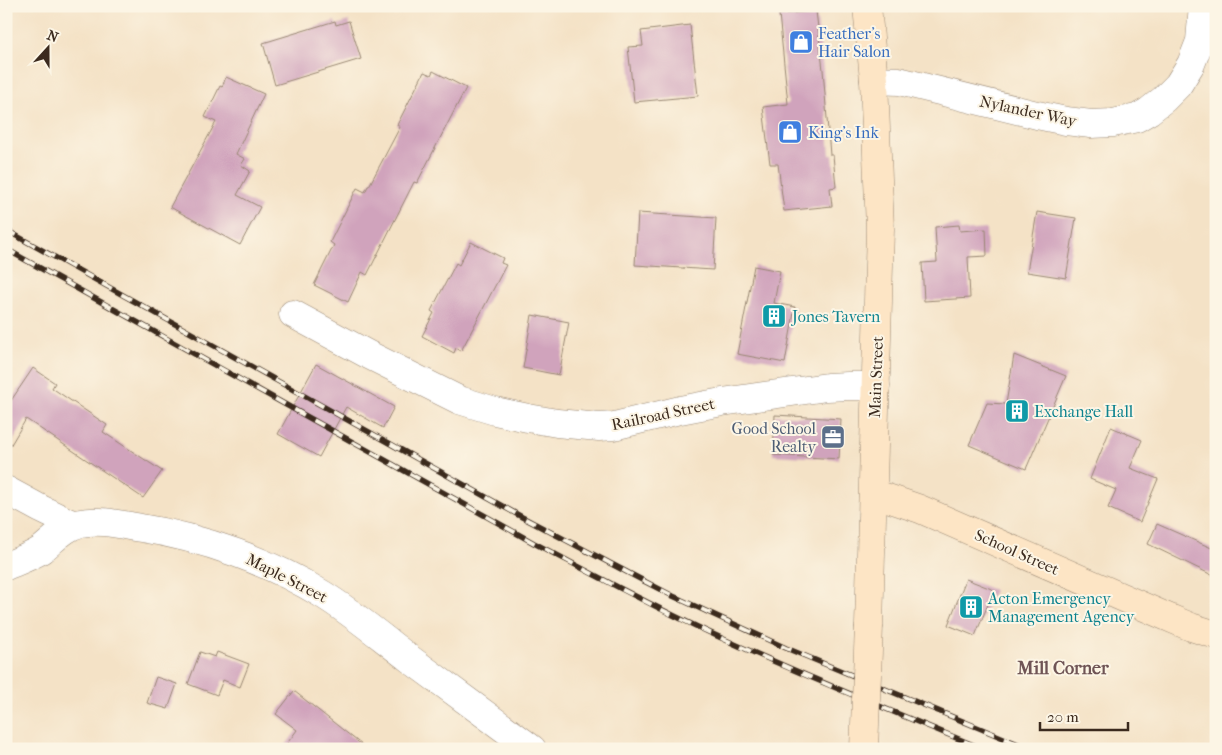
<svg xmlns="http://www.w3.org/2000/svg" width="1222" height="755" font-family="'IM FELL French Canon',serif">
<rect width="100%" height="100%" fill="#fcf5e5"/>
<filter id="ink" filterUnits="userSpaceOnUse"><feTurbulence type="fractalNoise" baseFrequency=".02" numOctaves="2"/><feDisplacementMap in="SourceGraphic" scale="10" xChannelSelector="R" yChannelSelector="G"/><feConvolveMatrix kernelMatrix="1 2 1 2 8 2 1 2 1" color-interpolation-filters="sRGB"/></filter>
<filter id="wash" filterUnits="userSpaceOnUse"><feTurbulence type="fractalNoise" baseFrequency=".0096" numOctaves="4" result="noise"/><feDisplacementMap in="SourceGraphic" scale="20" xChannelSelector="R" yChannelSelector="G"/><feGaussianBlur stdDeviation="1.12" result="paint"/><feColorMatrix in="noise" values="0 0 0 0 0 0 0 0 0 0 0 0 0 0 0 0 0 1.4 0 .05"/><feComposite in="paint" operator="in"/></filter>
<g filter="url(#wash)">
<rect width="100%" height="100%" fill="#f4e2c6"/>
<g id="blocks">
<path fill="#d0a3bc" d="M816,11l7,59 7,85h3l3,32 -6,1 2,18 -48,5 -6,-47h-8l-7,-57 25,-3 -9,-90z
M335,21l1,4 13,-4 12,38 -86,26 -12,-42z
M690,25l8,71 -64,6 -6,-55 15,-1 -2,-15z
M433,71l33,17 -49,95 -3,-1 -47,93 -5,-3 -14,30 -34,-17 20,-40 -4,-3 27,-54 8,4 3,-6h1l31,-59 -3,-2 27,-53 7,3z
M226,77l38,17 -28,60 9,5 -4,6 9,6 -13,24 23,12 -20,38 -70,-38 46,-85 -11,-5 15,-31 2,1z
M1037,212l39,6 -10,60 -39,-6z
M638,213l78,5 -3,52 -78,-5z
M959,225l1,6 26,-2 1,27 -19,1 2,41 -46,3 -2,-38 15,-1 -2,-35z
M471,242l32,16 -2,5 5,2 -45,86 -5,-3 -2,5 -32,-17 12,-23 -3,-2 25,-48 3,2z
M754,266l26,5 -6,32 21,4 -10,56 -48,-9z
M532,315l37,7 -10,53 -36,-7z
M1014,355l52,21 -40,93 -57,-24 18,-42 19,1z
M316,364l78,43 -11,21 -37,-21 -27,50 -41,-23z
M33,368l22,15 -3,5 55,37 -4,7 59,39 -19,27 -117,-79 -20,34v-45z
M775,415l66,4 -2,40 -66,-4z
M1111,427l31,13 -12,28 28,11 -18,43 -32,-14 8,-18 -26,-11z
M1157,524l59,26v27l-68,-33z
M966,579l28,11 -19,46 -27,-11z
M200,652l15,5 2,-5 32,12 -9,23 -17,-7 -6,15 -29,-11z
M156,677l21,7 -9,25 -21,-6z
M294,691l73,58h-84l14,-19 -21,-16z"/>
</g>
</g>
<g filter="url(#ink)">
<use href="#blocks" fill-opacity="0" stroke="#988672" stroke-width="1"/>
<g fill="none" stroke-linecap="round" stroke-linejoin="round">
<defs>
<path id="street" d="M874,80l25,1 138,34 29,6 25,3 22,-1 24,-5 12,-7 15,-12 14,-14 13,-21 9,-23 3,-35
M293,314l76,41 90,45 36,11 33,7 29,5 42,4 15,-1 66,-16 42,-8 105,-15 21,-1h28
M6,490l35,19 33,16
M6,566c12,-5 24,-9 35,-16 13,-10 23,-23 40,-27 19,-4 41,2 60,5 63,10 127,33 181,66 31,19 59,43 88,65 41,30 81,60 122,90"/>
<path id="secondary" d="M867,6l7,74 6,149 -11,397
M873,493l47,16 245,107 26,11 25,8"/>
</defs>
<use href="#street" stroke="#988672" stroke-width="29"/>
<use href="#secondary" stroke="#988672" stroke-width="29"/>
<use href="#street" stroke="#fff" stroke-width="28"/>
<use href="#secondary" stroke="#fde5c5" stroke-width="28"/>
<defs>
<path id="rail" d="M6,230l516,287 120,63 31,16 113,52 244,101
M6,249l528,294c61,32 121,65 183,93 87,40 177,76 266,113"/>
</defs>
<use href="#rail" stroke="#3b2a1e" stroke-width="5.5"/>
<use href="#rail" stroke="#fcf5e5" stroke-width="4" stroke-dasharray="11" stroke-linecap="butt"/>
<defs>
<path id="secondary-bridge" d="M864,749l5,-123"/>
</defs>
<use href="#secondary-bridge" stroke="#988672" stroke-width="29" stroke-linecap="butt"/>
<use href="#secondary-bridge" stroke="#fde5c5" stroke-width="28"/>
</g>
</g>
<defs>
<symbol id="shop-square" viewBox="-11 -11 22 22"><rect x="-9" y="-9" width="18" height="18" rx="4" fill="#3f7fe0" stroke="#fcf5e5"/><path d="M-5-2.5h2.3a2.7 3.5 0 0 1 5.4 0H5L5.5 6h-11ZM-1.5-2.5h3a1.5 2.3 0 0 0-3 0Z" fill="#fff"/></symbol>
<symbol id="building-square" viewBox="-11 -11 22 22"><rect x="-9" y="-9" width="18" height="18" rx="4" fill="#0f9aa8" stroke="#fcf5e5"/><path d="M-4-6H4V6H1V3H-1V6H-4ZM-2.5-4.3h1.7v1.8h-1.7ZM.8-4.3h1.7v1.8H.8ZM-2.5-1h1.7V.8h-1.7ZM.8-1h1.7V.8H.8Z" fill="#fff"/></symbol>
<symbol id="office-square" viewBox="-11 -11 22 22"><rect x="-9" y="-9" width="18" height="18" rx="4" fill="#5c6f8a" stroke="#fcf5e5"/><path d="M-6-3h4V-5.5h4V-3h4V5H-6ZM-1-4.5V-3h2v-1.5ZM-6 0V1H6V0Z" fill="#fff"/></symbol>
</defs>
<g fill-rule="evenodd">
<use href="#shop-square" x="787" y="28" width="28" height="28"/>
<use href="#shop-square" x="776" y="118" width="28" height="28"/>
<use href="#building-square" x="760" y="302" width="28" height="28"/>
<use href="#building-square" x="1003" y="397" width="28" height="28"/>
<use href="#office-square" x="819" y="423" width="28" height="28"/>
<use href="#building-square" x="957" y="593" width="28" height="28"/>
</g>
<g text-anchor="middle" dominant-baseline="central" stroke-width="4" stroke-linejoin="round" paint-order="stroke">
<g font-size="16" fill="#366cbe" stroke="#fcf5e5" text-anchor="start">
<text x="818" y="33">Feather's<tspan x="818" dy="18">Hair Salon</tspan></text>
<text x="808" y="132">King's Ink</text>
</g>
<g font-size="16" fill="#3b2a1e" stroke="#fcf5e5">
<text transform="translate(1028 111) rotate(12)">Nylander Way</text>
<text transform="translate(876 377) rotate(-88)">Main Street</text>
<text transform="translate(663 414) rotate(-12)">Railroad Street</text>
<text transform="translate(1017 552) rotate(24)">School Street</text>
<text transform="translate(287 578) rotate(27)">Maple Street</text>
</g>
<g font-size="16" fill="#0d838f" stroke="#fcf5e5" text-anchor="start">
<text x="792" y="316">Jones Tavern</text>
<text x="1034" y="411">Exchange Hall</text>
<text x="988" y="598">Acton Emergency<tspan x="988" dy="18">Management Agency</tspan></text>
</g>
<g font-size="16" fill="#4e5e75" stroke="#fcf5e5" text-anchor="end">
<text x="816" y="428">Good School<tspan x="816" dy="18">Realty</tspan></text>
</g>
<g font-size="18" font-weight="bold" fill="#6f5455" stroke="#fcf5e5">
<text x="1063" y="668">Mill Corner</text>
</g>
</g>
<rect width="1222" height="755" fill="none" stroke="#fcf5e5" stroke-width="25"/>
<g transform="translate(48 48) rotate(21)" stroke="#fcf5e5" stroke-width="4" paint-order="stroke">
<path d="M0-4L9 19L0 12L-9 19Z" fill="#3b2a1e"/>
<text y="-8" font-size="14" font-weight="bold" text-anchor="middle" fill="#3b2a1e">N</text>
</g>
<path d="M1040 722v8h88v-8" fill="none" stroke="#3b2a1e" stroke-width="2.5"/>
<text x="1047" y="722" font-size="15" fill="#3b2a1e" stroke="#fcf5e5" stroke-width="4" paint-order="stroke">20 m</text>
</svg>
